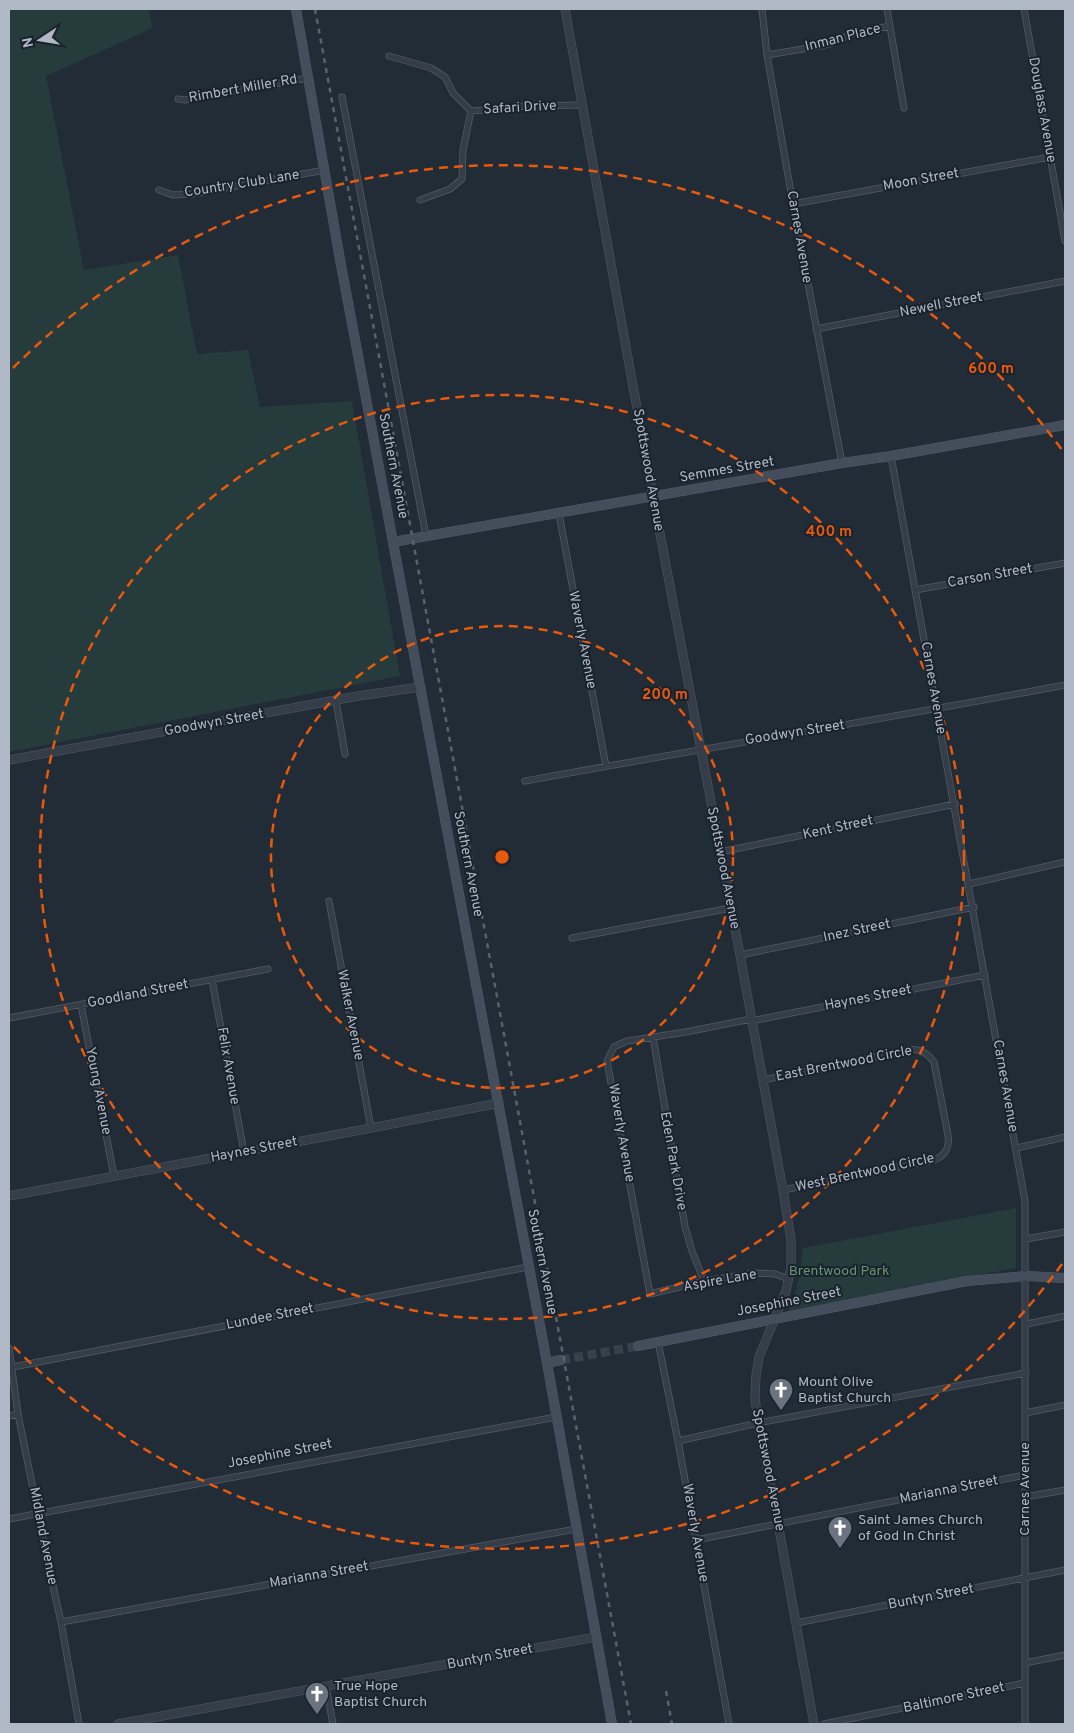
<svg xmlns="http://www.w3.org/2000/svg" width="1074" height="1733" font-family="Overpass,sans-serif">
<rect width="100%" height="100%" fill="#212c37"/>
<path fill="#263b3b" d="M9,9h139l5,19 -107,48 38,194 94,-15 19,99 51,-4 12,57 92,-6 48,275 -391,76z
M1016,1208v60l-228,43 9,-23 6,-40z"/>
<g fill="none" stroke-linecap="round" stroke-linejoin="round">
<path stroke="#36414c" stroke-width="9" stroke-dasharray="9 4.5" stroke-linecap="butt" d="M561,1360l77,-14"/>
<defs>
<path id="minor" d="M762,9l5,46 26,149 49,259
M887,9l17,99
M1024,9l41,232
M767,55l54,-9 11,-3 22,-10 36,-7
M389,56l42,12 14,9 8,16 18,18 55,-5 56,-1
M342,97l84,439
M178,99l7,1 123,-22
M159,190l14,5 19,-1 133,-24
M420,200l30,-11 12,-10 1,-29 8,-39
M793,204l257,-47
M816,329l249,-48
M891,456l134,745v523
M559,514l47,252
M915,590l150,-27
M336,701l9,53
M525,781c180,-33 360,-62 540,-96
M720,852l235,-48
M969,884l96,-22
M329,901l42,227
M572,938l159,-30
M740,955l234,-48
M212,980l32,172
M81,1005l33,171
M9,1018l259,-49
M751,1019l-65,13 -59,9 -13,6 -7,14 43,233 54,-13 51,-8 20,1 14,5
M751,1021l234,-46
M653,1037l32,190 7,24 12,30
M763,1080l146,-30c11,-2 18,3 25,12l14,73c2,12 -3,21 -14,25l-151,30
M1016,1148l49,-11
M1026,1239l39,-7
M1027,1324l38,-8
M658,1342l20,99 51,283
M9,1348l9,66 28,140 15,68 18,102
M13,1367l515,-100
M1025,1413l40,-8
M9,1416l9,-2
M678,1441l80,-18 268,-50
M1025,1497l40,-7
M9,1519l547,-102
M696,1540l329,-65
M61,1622l515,-93
M796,1623l269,-53
M1025,1663l40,-8
M326,1687l7,37
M824,1724l201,-41"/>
<path id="tertiary" d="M565,9l88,488 87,458 43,235 8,50v27l-5,24 -27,66 -3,18 -1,22 3,26 20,100 36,201
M9,760l349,-64 62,-9
M9,1196l362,-68 128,-25
M118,1724l478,-87"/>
<path id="secondary" d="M296,9l45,256 206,1098 65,361
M393,542l449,-79 49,-7 174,-31
M638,1346l329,-65 59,-5 39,2
M547,1363l14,-3"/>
</defs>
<use href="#minor" stroke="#525b66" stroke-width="7"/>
<use href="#tertiary" stroke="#525b66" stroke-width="9"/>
<use href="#secondary" stroke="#525b66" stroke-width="10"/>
<use href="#minor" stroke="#353d48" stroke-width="5.5"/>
<use href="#tertiary" stroke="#353d48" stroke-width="8"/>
<use href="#secondary" stroke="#434d5b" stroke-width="9"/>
<path stroke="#57626f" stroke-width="2.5" stroke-dasharray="5 5" stroke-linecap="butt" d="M315,9l316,1715
M666,1691l6,33"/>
</g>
<g fill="none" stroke="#e8590c" stroke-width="2.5" stroke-dasharray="9 6">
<circle cx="502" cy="857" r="231"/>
<circle cx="502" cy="857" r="462"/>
<path d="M1062 1264A692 692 0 0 1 13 1346M13 368A692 692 0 0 1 1062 450"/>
</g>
<defs>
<symbol id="church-pin" viewBox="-11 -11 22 30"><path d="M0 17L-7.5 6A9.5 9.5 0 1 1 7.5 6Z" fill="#6b7280" stroke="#1a232d"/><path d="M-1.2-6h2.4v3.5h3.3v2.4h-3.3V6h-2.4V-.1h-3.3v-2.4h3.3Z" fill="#fff"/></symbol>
</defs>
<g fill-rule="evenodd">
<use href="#church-pin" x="767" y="1376" width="28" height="38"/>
<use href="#church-pin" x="826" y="1514" width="28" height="38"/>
<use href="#church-pin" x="303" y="1680" width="28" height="38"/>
</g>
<g text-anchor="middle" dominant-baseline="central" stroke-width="4" stroke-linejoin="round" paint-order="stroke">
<g font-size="14" fill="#afb8c4" stroke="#1a232d">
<text transform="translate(843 38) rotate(-14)">Inman Place</text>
<text transform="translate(243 89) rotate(-10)">Rimbert Miller Rd</text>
<text transform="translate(520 108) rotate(-3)">Safari Drive</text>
<text transform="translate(1042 110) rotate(80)">Douglass Avenue</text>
<text transform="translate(921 180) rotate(-10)">Moon Street</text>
<text transform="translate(242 184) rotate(-9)">Country Club Lane</text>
<text transform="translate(799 237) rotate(80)">Carnes Avenue</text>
<text transform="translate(941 305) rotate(-11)">Newell Street</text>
<text transform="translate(393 466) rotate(79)">Southern Avenue</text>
<text transform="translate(648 470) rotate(80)">Spottswood Avenue</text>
<text transform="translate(727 470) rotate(-10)">Semmes Street</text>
<text transform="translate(990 576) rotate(-10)">Carson Street</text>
<text transform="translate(582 640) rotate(79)">Waverly Avenue</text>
<text transform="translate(933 688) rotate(80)">Carnes Avenue</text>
<text transform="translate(214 723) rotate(-10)">Goodwyn Street</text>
<text transform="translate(795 733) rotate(-9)">Goodwyn Street</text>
<text transform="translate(838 828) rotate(-12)">Kent Street</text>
<text transform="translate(468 864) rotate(79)">Southern Avenue</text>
<text transform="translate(723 868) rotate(79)">Spottswood Avenue</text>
<text transform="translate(857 931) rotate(-12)">Inez Street</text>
<text transform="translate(138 994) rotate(-11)">Goodland Street</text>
<text transform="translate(868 998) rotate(-11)">Haynes Street</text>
<text transform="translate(350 1015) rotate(79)">Walker Avenue</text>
<text transform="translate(844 1064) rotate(-11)">East Brentwood Circle</text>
<text transform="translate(228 1066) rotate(80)">Felix Avenue</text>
<text transform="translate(1005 1086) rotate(80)">Carnes Avenue</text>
<text transform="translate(98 1091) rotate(79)">Young Avenue</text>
<text transform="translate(621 1133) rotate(80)">Waverly Avenue</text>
<text transform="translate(254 1150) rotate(-11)">Haynes Street</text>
<text transform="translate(673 1161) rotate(80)">Eden Park Drive</text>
<text transform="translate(865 1173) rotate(-12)">West Brentwood Circle</text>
<text transform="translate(542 1262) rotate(79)">Southern Avenue</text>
<text transform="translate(720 1281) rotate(-10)">Aspire Lane</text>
<text transform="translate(789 1302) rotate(-11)">Josephine Street</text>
<text transform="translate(270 1317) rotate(-11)">Lundee Street</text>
<text transform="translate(280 1454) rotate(-11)">Josephine Street</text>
<text transform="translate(768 1470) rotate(79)">Spottswood Avenue</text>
<text transform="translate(1025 1489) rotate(-90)">Carnes Avenue</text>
<text transform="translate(949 1490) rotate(-11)">Marianna Street</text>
<text transform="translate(695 1533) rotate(80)">Waverly Avenue</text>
<text transform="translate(43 1536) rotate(79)">Midland Avenue</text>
<text transform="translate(319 1575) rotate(-10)">Marianna Street</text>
<text transform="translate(931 1597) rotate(-11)">Buntyn Street</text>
<text transform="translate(490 1657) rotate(-11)">Buntyn Street</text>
<text transform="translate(954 1698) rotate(-12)">Baltimore Street</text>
</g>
<g font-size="14" fill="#689470" stroke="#1a232d">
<text x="839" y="1271">Brentwood Park</text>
</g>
<g font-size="14" fill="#afb8c4" stroke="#1a232d" text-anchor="start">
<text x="798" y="1382">Mount Olive<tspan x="798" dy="16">Baptist Church</tspan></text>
<text x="858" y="1520">Saint James Church<tspan x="858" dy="16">of God In Christ</tspan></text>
<text x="334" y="1686">True Hope<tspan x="334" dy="16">Baptist Church</tspan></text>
</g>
</g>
<circle cx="502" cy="857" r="8" fill="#e8590c" stroke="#1a232d" stroke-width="2.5"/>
<g font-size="15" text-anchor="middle" font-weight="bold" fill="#e8590c" stroke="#1a232d" stroke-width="4" stroke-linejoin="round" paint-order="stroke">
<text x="991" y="373">600 m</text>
<text x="829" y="536">400 m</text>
<text x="665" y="699">200 m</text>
</g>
<rect width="1074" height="1733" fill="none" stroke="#afb8c4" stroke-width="20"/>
<g transform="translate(40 40) rotate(258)" stroke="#1a232d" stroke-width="4" paint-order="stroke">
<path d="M0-4L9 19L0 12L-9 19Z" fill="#afb8c4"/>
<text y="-8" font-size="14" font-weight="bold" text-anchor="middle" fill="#afb8c4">N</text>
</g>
</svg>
